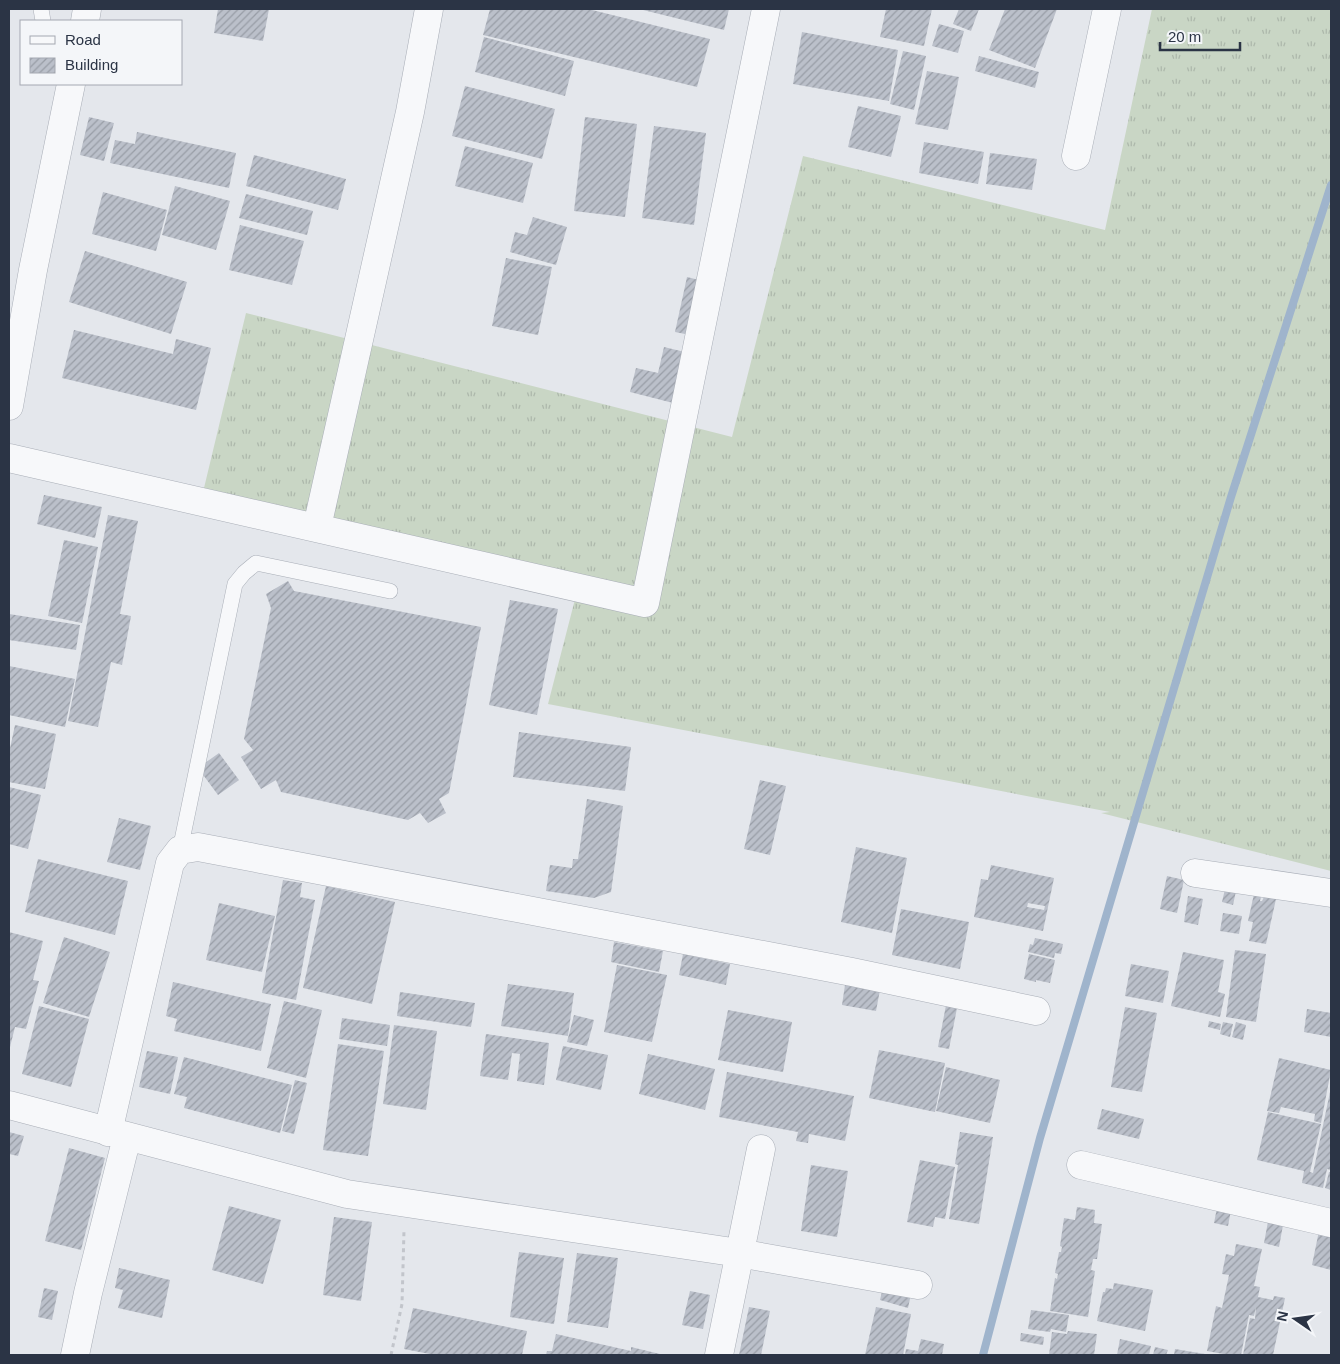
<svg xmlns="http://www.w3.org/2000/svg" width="1340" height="1364" font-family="Arial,sans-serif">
<defs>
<pattern id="grass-tufts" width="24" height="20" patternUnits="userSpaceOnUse" patternTransform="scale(1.25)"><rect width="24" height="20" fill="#c9d6c5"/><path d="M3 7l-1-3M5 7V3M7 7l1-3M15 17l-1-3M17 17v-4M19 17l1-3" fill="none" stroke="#adb8ab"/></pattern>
<pattern id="building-hatch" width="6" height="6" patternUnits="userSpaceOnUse" patternTransform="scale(1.25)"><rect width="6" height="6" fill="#bbc0ca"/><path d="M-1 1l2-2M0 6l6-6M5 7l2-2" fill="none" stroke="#989da6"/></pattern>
</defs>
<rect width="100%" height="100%" fill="#e4e7ec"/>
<path fill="url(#grass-tufts)" d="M1152,9h179v862l-230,-58 9,-1 -562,-108 33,-128 -377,-88 42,-175 486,124 71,-281 302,74z"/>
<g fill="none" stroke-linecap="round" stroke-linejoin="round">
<path stroke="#9fb4cc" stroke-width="8" d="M983,1355l57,-217 191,-641 100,-312"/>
</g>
<path fill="url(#building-hatch)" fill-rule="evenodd" d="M218,9h51l-6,32 -49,-8z
M490,9h98l122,30 -13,48 -214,-52z
M639,9h90l-5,21z
M886,9h46l-8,37 -44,-9z
M959,9h20l-8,22 -18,-7z
M1005,9h52l-22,59 -46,-18z
M939,24l25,7 -6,22 -26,-7z
M802,32l96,18 -9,51 -96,-17z
M484,37l90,24 -9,35 -90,-24z
M903,51l23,5 -12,54 -24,-6z
M979,56l60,16 -4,16 -60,-17z
M927,71l32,6 -11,53 -33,-6z
M465,86l90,23 -13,50 -90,-23z
M858,106l43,10 -10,41 -43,-10z
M89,117l25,6 -10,38 -24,-6z
M585,117l52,7 -12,93 -51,-6z
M654,126l52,7 -12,92 -52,-7z
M137,132l99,21 -7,35 -119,-25 5,-23 20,4z
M924,142l60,10 -6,32 -59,-11z
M465,146l68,17 -10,40 -68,-17z
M990,153l47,6 -5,31 -46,-6z
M254,155l92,24 -8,31 -92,-24z
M175,186l55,15 -14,49 -54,-15z
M103,192l64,18 -11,41 -64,-17z
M246,194l67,17 -6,24 -68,-17z
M533,217l34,10 -11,38 -46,-13 5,-20 12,3z
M240,225l64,16 -12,44 -63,-15z
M85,251l102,31 -16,52 -102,-32z
M506,258l46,9 -14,68 -46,-9z
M687,277l20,5 -12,54 -20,-4z
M74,330l99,24 3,-15 35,9 -15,62 -134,-32z
M664,347l29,7 -12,51 -51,-13 6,-24 22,5z
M44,495l58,12 -7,31 -58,-14z
M108,515l30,6 -18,93 11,2 -9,49 -11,-3 -13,65 -30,-6z
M64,540l34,7 -16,76 -34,-7z
M288,581l6,10 187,36 -32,166 -10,6 7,14 -18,10 -8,-10 -12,7 -127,-28 -5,-12 -15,9 -20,-32 12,-7 -9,-11 27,-131 -5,-14z
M510,600l48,9 -21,106 -48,-10z
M9,614l71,11 -4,25 -67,-10z
M9,666l66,13 -10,48 -56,-12z
M15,725l41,9 -11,55 -36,-7v-29z
M519,732l112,15 -6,44 -112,-14z
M219,753l20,27 -21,15 -20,-27z
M760,780l26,6 -16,69 -26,-6z
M9,787l32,8 -13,54 -19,-5z
M587,799l36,7 -12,86 -17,6 -48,-7 4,-26 22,3 1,-9h5z
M119,818l32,8 -11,44 -33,-8z
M856,847l51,11 -15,75 -51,-11z
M38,859l90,22 -13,54 -90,-23z
M991,865l63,13 -11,53 -69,-14 7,-38 7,1zM1028,903l17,3 -1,4 -17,-3z
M1167,876l17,4 -7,33 -17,-4z
M283,880l19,3 -2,14 15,3 -19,100 -34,-7z
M326,886l69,16 -23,102 -69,-16z
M1225,889l11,2 -3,14 -11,-3z
M1254,894l7,2 -1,5h2l2,-4 12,2 -10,45 -17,-3 4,-19 -5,-1z
M1188,896l15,3 -5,26 -14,-3z
M219,903l56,13 -13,56 -56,-12z
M901,909l68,13 -9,47 -68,-14z
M1223,913l19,3 -3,18 -19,-3z
M9,932l34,9 -10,39 6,1 -13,48 -11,-2 -6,24z
M64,937l46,15 -21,65 -46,-14z
M1035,938l28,6 -2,10 -6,-1 -1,5 -26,-6 2,-8 3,1z
M614,942l49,9 -4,21 -48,-10z
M1235,950l31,4 -10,68 -30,-5z
M1183,952l41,8 -6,32 7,2 -5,23 -49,-11z
M683,954l47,10 -4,21 -47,-10z
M1029,954l26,6 -5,23 -14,-3v2l-12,-3z
M1131,964l38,7 -6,32 -38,-7z
M617,965l50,10 -15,67 -48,-10z
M173,982l98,22 -10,47 -87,-20 3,-12 -11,-3z
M508,984l66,9 -6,43 -67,-10z
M845,985l35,5 -4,21 -34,-6z
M400,992l75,11 -4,24 -74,-11z
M947,1000l11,3 -9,46 -11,-2z
M284,1001l38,9 -16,68 -39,-10z
M39,1006l50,13 -18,68 -49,-13z
M1125,1007l32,6 -15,79 -31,-5z
M1307,1009l24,4v24l-27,-5z
M728,1010l64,12 -9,50 -65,-12z
M574,1015l20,5 -7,26 -20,-4z
M342,1018l48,7 -3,21 -48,-7z
M1209,1021l12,3 -1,6 -12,-3z
M1223,1022l10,2 -3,13 -10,-3z
M1236,1022l10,3 -3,15 -11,-3z
M394,1025l43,6 -11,79 -43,-6z
M486,1034l63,9 -5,42 -27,-4 3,-27 -8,-1 -4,27 -28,-4z
M338,1044l46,7 -16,105 -45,-6z
M563,1046l45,9 -7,35 -45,-10z
M879,1050l66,13 -10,49 -66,-14z
M147,1051l31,6 -8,37 -31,-7z
M648,1054l67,15 -10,41 -66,-16z
M184,1057l108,28 -12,48 -96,-25 3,-11 -13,-3z
M1279,1058l52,12 -10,53 -7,-2 1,-7 -34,-7 -2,6 -12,-2z
M946,1067l54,13 -10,43 -54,-12z
M727,1072l127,24 -9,45 -36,-7 -1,9 -12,-2 2,-9 -79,-15z
M295,1080l12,3 -13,51 -12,-3z
M1330,1092l1,78 -4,-1 -4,19 -21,-5 2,-12 -47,-11 11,-48 53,12 -11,48 3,1z
M1102,1109l42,10 -5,20 -42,-10z
M9,1132l15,4 -6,20 -9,-2z
M960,1132l33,5 -14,87 -30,-5 9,-54 -3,-1z
M69,1148l36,10 -24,92 -36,-9z
M920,1160l35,7 -10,52 -10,-2 -2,10 -26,-5z
M811,1165l37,6 -11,66 -36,-6z
M1329,1172h2v18l-6,-2z
M229,1206l52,14 -18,64 -51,-14z
M1077,1207l18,3 -1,13 8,1 -5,35h-4l-2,11 4,1 -7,46 -38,-6 5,-33 2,1 1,-5 -3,-1 4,-21h2l1,-5 -2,-1 4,-28 11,2z
M1217,1208l14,2 -3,16 -14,-3z
M1270,1211l15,3 -6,33 -15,-4z
M334,1217l38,5 -11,79 -38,-6z
M1320,1226l11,2v42l-19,-5z
M1236,1244l26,5 -8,37 6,1 -2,10 15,3 1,-4 11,2 -12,57h-30l7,-37 5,1 1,-12 -2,9 -5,-1 -8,40h-12l-22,-4 9,-45 6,2 7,-33 -7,-1 4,-20 8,2z
M519,1252l45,6 -10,66 -44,-7z
M577,1253l41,5 -10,70 -41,-6z
M119,1268l51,12 -8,38 -44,-10 5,-18 -8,-2z
M1114,1283l39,7 -8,41 -48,-10 6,-29h2l1,-4 7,1z
M883,1287l28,7 -3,14 -28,-8z
M44,1288l14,3 -6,29 -14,-3z
M690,1291l20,4 -7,34 -21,-4z
M749,1307l21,4 -9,44h-22z
M876,1307l35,7 -8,41h-38z
M413,1308l114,23 -5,24h-87l-31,-6z
M1031,1310l38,5 -3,17 -15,-3 -1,3 -22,-3z
M1068,1331l29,3 -3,21h-45l3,-23 15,2z
M1021,1333l23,4 -1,8 -23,-4z
M556,1334l75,17v-4l29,7 -1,1h-113l1,-4h5z
M921,1339l23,5 -2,11h-37l1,-6 12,2z
M1120,1339l31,7 -2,9h-32z
M1155,1347l13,3 -2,5h-13z
M1175,1349l30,5v1h-31z"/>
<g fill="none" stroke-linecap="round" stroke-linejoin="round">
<defs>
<path id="service" d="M41,9l2,12
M180,850l55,-266 9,-11 12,-10 134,28"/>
<path id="minor" d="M85,21l2,-12
M1076,156l31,-147
M9,406l24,-136 38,-186
M9,458l636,145 121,-594
M317,527l93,-415 19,-103
M1195,873l136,20
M9,1105l338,89 392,59 179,32
M108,1132l62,-269 10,-13 18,-3 654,125 184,39
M1081,1165l250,58
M75,1355l13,-62 39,-156
M719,1355l42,-206"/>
</defs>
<use href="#service" stroke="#a9aeb7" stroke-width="16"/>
<use href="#minor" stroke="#a9aeb7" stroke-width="29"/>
<path stroke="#c2c5cb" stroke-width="3" stroke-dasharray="4 4" stroke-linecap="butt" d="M391,1355l11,-51 2,-74"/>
<use href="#service" stroke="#f7f8fa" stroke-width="15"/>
<use href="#minor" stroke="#f7f8fa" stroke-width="28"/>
</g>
<rect width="1340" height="1364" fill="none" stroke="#2b3445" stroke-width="20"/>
<rect x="20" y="20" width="162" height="65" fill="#f4f6f9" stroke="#a4a8b1"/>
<rect x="30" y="36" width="25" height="8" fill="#f7f8fa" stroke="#a4a8b1"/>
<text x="65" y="45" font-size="15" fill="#2b3445">Road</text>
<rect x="30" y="58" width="25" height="15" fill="url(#building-hatch)" stroke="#a4a8b1"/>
<text x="65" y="70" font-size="15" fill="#2b3445">Building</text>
<g transform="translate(1295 1319) rotate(283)" stroke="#f4f6f9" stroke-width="4" paint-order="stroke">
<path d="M0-4L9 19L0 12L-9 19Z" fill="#2b3445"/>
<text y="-8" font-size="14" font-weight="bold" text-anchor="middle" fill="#2b3445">N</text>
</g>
<path d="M1160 42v8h80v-8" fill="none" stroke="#2b3445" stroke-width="2.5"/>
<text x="1168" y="42" font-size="15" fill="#2b3445" stroke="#f4f6f9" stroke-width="4" paint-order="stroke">20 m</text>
</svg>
